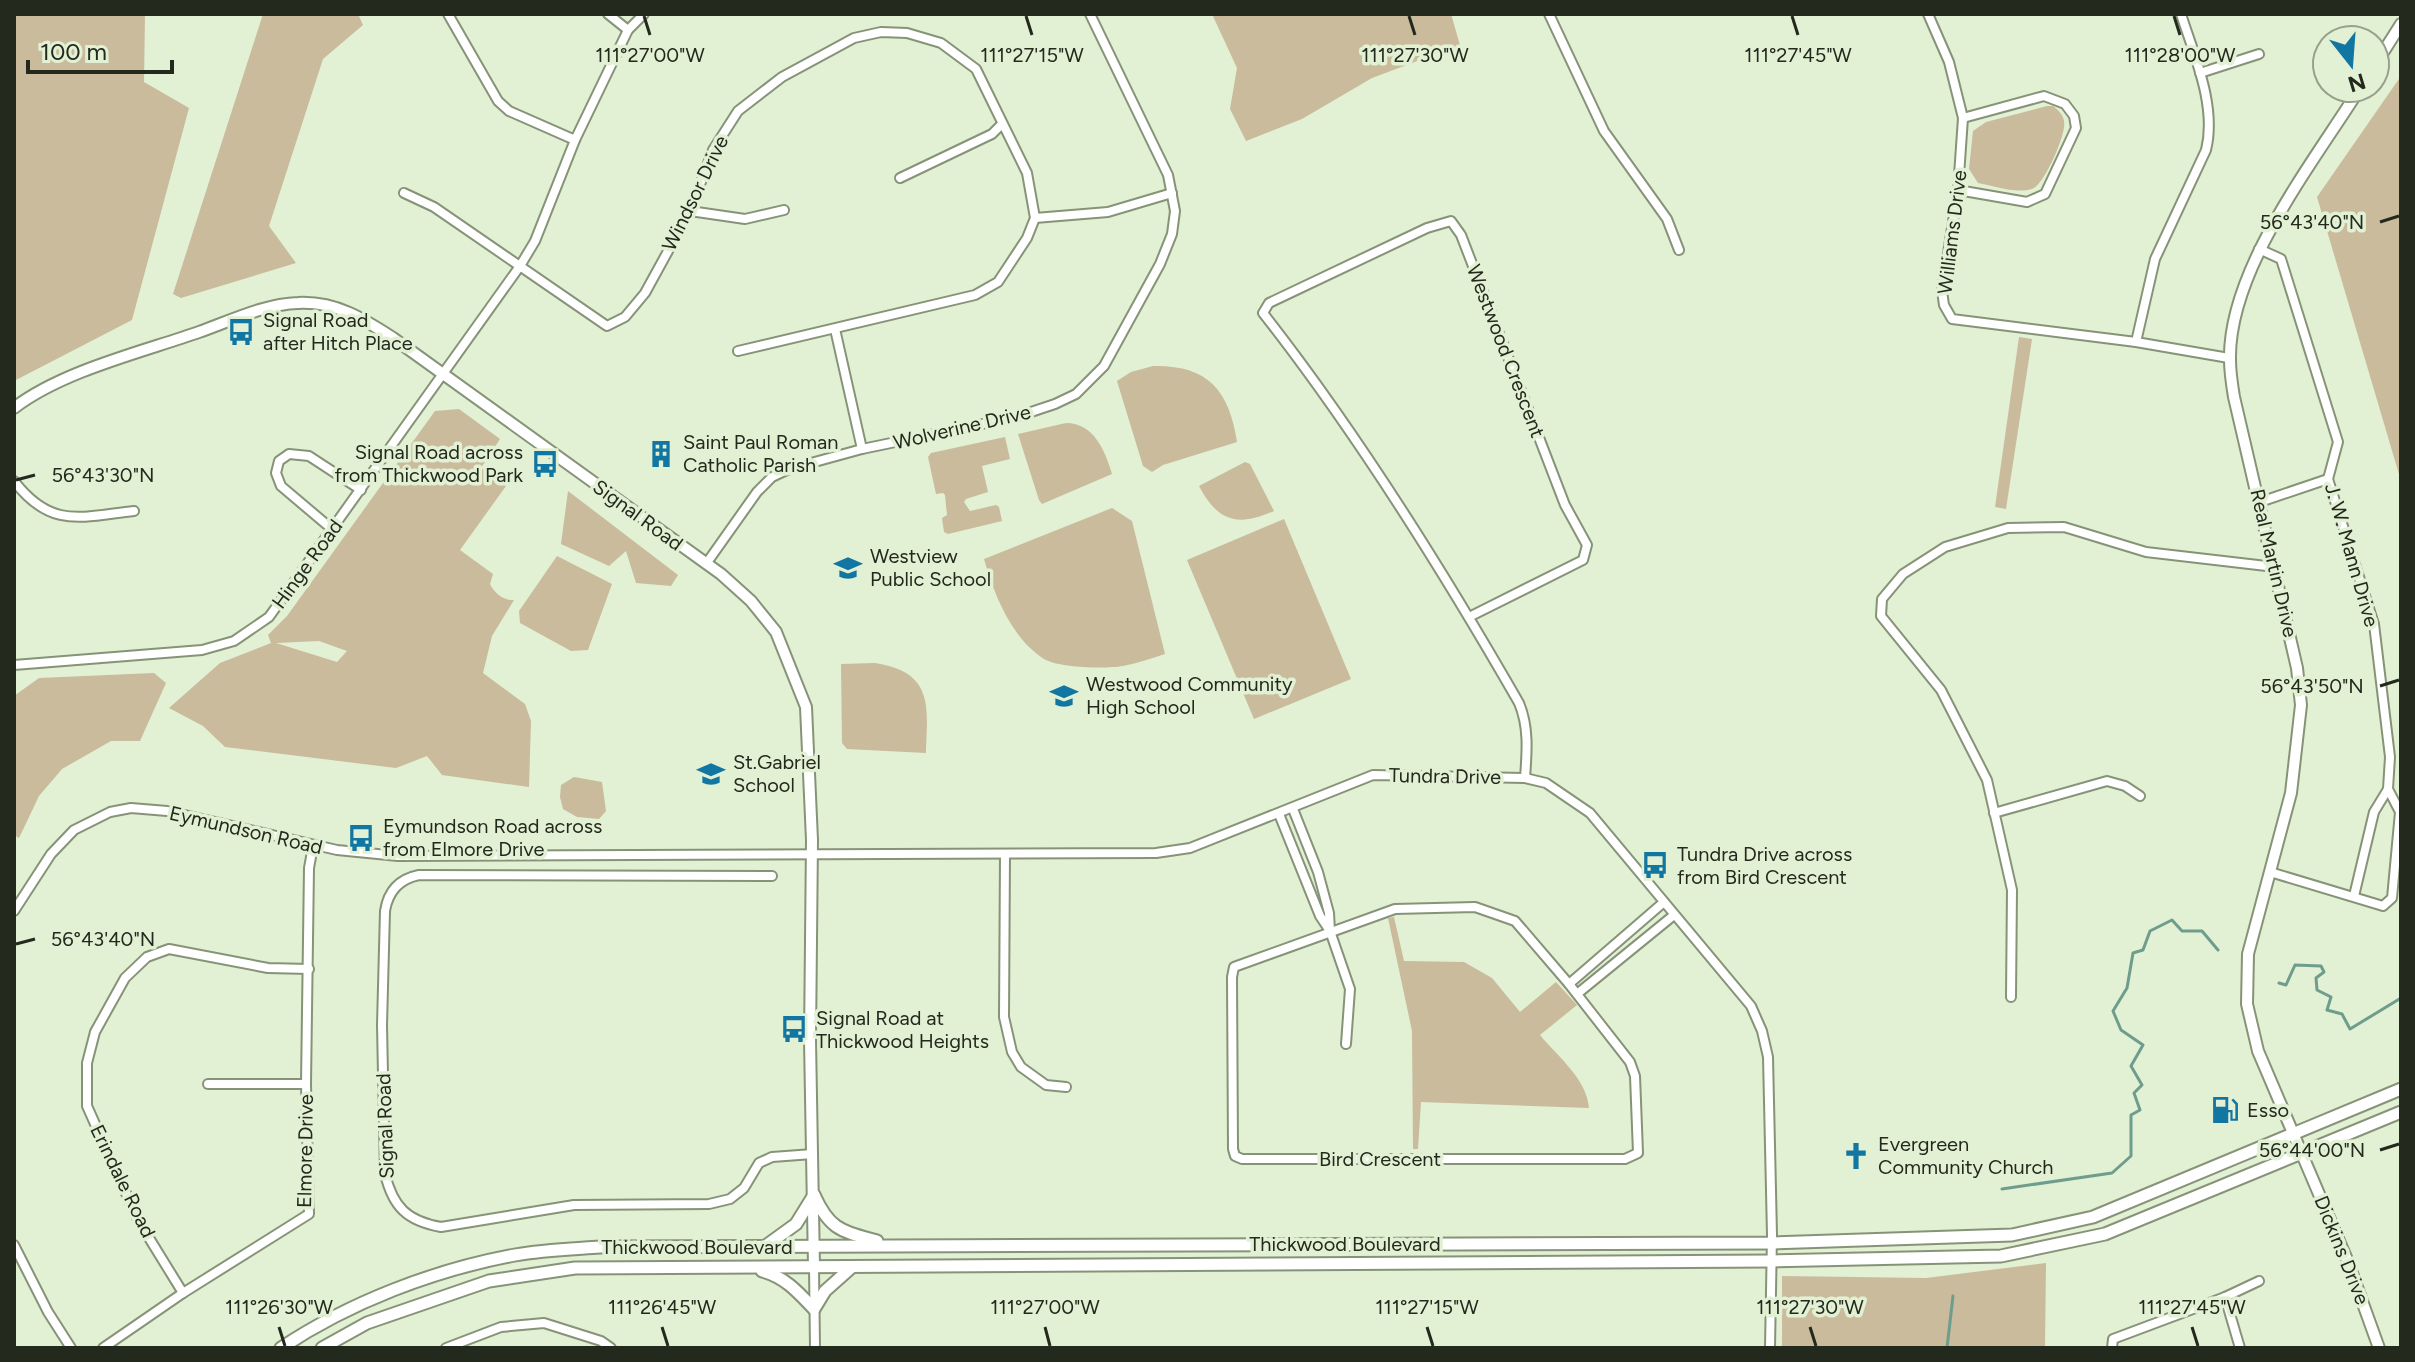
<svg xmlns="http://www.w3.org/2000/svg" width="2415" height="1362" viewBox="0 0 2415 1362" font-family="Figtree,sans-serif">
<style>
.green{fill:#c9bb9c;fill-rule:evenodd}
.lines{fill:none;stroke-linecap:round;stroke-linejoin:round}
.stream{stroke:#6f9d8d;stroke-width:3}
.minor-casing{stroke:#869378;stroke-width:12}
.tertiary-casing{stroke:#869378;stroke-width:14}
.secondary-casing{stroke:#869378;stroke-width:15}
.minor{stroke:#fff;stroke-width:8}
.tertiary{stroke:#fff;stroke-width:10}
.secondary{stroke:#fff;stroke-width:11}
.ticks{fill:none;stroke:#24291e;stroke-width:3}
.labels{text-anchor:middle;stroke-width:7;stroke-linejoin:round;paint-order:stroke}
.street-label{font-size:20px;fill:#24291e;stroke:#e2f0d4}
.poi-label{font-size:20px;fill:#24291e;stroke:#e2f0d4;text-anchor:start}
.ticks-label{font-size:20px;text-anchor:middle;fill:#24291e;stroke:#e2f0d4;stroke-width:7;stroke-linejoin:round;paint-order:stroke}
</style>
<rect width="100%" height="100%" fill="#e2f0d4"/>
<g class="green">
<path d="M14 14H145L144 82 189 108 132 320 14 381Z"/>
<path d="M263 14H358L363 25 323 59 269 226 296 263 181 298 173 294Z"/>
<path d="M1212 14H1451L1460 45 1372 78 1302 119 1246 141 1230 109 1237 68Z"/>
<path d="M2401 76V481L2317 197Z"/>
<path d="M2047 106H2053C2058 110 2063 114 2064 121 2067 133 2045 182 2034 188 2019 195 1994 186 1978 183L1969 169 1973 131 1986 122Z"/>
<path d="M2019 337 2032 339 2006 509 1995 507Z"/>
<path d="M1153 366C1207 365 1229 389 1237 442L1163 465 1152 472 1143 466 1117 381 1131 372Z"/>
<path d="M459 409 500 439 481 468 506 486 460 550 493 574 490 584C494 593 504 601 514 600L492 636 483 673 525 704 531 721 529 787 442 775 427 756 396 768 225 747 203 726 169 708 220 663 271 643 268 635 287 616 435 411ZM319 641 347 651 337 662 276 643Z"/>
<path d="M1066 423C1094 423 1105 451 1112 474L1042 504 1039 500 1018 434Z"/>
<path d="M1005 437 1010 459 982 466 988 492 966 499 964 502 970 511 996 505 999 507 1002 521 948 534 944 532 942 518 947 515 945 495 943 493 936 494 928 457 931 453Z"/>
<path d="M1245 462 1250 464 1274 511C1238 527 1218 522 1199 486Z"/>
<path d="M568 491 678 575 671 586 636 583 626 551 609 566 561 544Z"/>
<path d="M1112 508 1132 521 1165 654C1152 658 1138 663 1123 666 1106 669 1059 668 1044 659 1011 638 994 594 984 559Z"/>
<path d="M1284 519 1351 679 1254 719 1187 560Z"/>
<path d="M557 556 612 584 588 650 571 651 520 623 519 611Z"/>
<path d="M875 663C933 672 928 705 926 753L847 749 842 743 841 664Z"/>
<path d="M154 673 166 683 140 741H111L62 769 39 796 19 838 14 835V696L39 678Z"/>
<path d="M574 777 602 782 606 811 599 819 577 817 563 809 560 797 561 785Z"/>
<path d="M1394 917 1404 961 1464 962 1492 978 1520 1012 1556 982 1577 1005 1540 1035C1558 1057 1587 1079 1589 1108L1421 1102 1418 1149H1413L1412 1031 1388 918Z"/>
<path d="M2046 1263 2045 1348H1782V1276L1926 1278Z"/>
</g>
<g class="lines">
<g class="stream">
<path d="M2279 983 2286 985 2295 965 2321 966 2324 972 2316 978 2317 990 2331 997 2327 1010 2342 1014 2350 1029 2401 998"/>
<path d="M2002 1189 2112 1173 2131 1156V1115L2140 1110 2134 1093 2142 1085 2131 1066 2143 1045 2121 1030 2113 1011 2127 988 2133 953 2143 950 2150 931 2172 920 2182 931H2202L2218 950"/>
<path d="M1947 1348 1953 1296"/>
</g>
<g class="minor-casing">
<g id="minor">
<path d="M448 14 498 101 509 111 575 140"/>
<path d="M608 14 628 30"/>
<path d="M1549 14 1604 131 1667 219 1679 250"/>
<path d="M1928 14 1949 62 1963 118 1958 190 1942 291 1944 305 1952 319 2136 342 2229 358"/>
<path d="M2200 73 2259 54"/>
<path d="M900 178 992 134 1002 124"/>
<path d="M1958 190 2027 202 2045 194 2076 128 2074 116 2065 104 2044 96 1963 118"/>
<path d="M404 193 434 207 607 326 625 317 645 293 690 211 713 150 738 111 782 77 854 38 881 32 907 33 941 43 976 69 1027 173 1035 218 1027 238 998 282 975 295 738 351"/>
<path d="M690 211 745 219 784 210"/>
<path d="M1035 218 1108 212 1172 193"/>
<path d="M2259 249 2281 259 2338 442 2328 479 2374 624 2390 757 2388 789 2374 812 2354 896"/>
<path d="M835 329 862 449"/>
<path d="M2136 342 2155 259 2206 150C2217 106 2194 55 2181 14"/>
<path d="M14 481C51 529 80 517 134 511"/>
<path d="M2260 502 2328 479"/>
<path d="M333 530 281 486 276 473 279 461 289 454 309 456 361 490"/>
<path d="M706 564 757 492 772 477 789 469 862 449 1016 417 1055 404 1076 394 1104 366 1160 264 1172 234 1175 211 1168 175 1090 14"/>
<path d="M1469 617 1583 560 1587 545 1565 505 1461 235 1451 221 1427 228 1269 303 1263 313C1358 434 1442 569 1519 703 1529 727 1527 751 1525 778"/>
<path d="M14 665 202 650 234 641 269 617 520 266 535 241 575 140 628 30 644 14"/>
<path d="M1293 809 1318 872 1329 913 1330 931 1350 989 1346 1044"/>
<path d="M1994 813 2107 781 2125 786 2140 796"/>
<path d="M1279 814 1320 916 1330 931"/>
<path d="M1005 854 1004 1017 1012 1052 1021 1067 1046 1085 1066 1087"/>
<path d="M2270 872 2383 906 2392 898 2400 812 2388 789"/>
<path d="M772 876 419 875C399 879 388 892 385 911L382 1025 385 1174C393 1207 407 1221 441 1227L574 1205 709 1204 730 1199 744 1188 759 1163 772 1157 813 1154"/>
<path d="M1475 907 1515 921 1569 984 1630 1062 1635 1076 1638 1153 1625 1159H1242L1235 1156 1233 1149 1232 977 1234 967 1395 909Z"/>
<path d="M14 911 51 854 74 830 110 812 131 808 167 811 337 850 398 856 1156 853 1190 848 1373 775 1525 778 1546 783 1590 813 1751 1006 1762 1031 1768 1057 1772 1235 1770 1348"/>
<path d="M1569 984 1664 902"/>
<path d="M1577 994 1674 915"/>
<path d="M2011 997 2012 890 1987 780 1941 690 1881 616 1882 599 1903 574 1945 547 2008 528 2064 527 2146 552 2275 567"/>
<path d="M208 1084H306"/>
<path d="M14 1245 48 1312 71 1348"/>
<path d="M814 1267 815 1348"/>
<path d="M183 1293 138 1220 87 1106V1063L95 1032 125 978 147 957 169 949 268 968 309 969"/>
<path d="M2225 1297 2240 1348"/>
<path d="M103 1348 183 1293 309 1214 306 1084 309 868 313 846"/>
<path d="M446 1348 501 1327 544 1323 601 1341 611 1348"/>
<path d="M2112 1348 2113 1339 2225 1297 2259 1281"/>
</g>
</g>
<g class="tertiary-casing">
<g id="tertiary">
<path d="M2375 65 2401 24"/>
<path d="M2360 88C2313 163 2228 270 2230 360 2230 372 2232 385 2234 397L2297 668 2301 705 2291 793 2248 954 2247 1004 2258 1051 2348 1262 2379 1348"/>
<path d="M14 408C62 371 142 352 199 332 230 321 265 304 298 303 335 301 364 319 393 338L721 574 751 601 776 632 806 707 812 840 810 1040 814 1267"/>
</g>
</g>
<g class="secondary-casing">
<g id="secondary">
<path d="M814 1195C830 1230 841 1231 877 1241"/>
<path d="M767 1245 796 1224 814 1195"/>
<path d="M762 1271C785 1277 798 1292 814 1309L825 1291 852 1267"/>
<path d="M281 1348C350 1302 434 1270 515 1255 542 1250 572 1249 600 1247L1772 1243 2012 1235 2093 1217 2401 1089"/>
<path d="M322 1348 367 1323 489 1281 575 1268 1771 1261 2001 1256 2105 1234 2401 1112"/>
</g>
</g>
<use href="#minor" class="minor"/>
<use href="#tertiary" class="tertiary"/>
<use href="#secondary" class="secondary"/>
</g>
<path class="ticks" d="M644 16 650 35M1026 16 1032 35M1409 16 1415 35M1792 16 1798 35M2174 16 2180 35M2380 222 2399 216M16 480 35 475M2380 686 2399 680M16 944 35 939M2380 1150 2399 1144M279 1327 285 1346M662 1327 668 1346M1045 1327 1050 1346M1427 1327 1433 1346M1810 1327 1816 1346M2192 1327 2198 1346"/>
<defs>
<g id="bus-bare" transform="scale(2.16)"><path d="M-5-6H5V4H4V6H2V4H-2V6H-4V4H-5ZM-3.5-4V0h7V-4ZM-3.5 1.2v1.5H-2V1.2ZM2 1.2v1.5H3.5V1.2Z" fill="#1276a2" stroke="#e2f0d4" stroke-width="2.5" paint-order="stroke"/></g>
<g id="building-bare" transform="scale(2.16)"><path d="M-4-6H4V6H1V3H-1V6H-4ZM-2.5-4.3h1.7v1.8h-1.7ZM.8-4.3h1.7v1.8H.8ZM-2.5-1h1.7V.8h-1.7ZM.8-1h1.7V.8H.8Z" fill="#1276a2" stroke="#e2f0d4" stroke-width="2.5" paint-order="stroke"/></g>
<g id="school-bare" transform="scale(2.16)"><path d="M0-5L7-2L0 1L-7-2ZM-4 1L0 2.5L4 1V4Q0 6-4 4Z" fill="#1276a2" stroke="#e2f0d4" stroke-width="2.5" paint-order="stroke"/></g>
<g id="fuel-bare" transform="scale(2.16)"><path d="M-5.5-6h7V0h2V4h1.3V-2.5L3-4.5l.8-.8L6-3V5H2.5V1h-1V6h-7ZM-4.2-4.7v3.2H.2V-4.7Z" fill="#1276a2" stroke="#e2f0d4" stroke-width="2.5" paint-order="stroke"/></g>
<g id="church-bare" transform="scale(2.16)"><path d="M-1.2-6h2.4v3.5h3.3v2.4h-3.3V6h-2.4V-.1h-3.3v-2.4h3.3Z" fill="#1276a2" stroke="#e2f0d4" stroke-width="2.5" paint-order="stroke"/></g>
</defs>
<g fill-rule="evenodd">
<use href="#bus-bare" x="241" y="332"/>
<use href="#building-bare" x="661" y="454"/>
<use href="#bus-bare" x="545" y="464"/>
<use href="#school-bare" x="848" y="568"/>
<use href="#school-bare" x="1064" y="696"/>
<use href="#school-bare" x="711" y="774"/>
<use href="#bus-bare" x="361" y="838"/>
<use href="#bus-bare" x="1655" y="865"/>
<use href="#bus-bare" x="794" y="1029"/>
<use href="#fuel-bare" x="2225" y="1110"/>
<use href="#church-bare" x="1856" y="1156"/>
</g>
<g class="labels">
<g class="street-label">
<text transform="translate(695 193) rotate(-64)" y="7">Windsor Drive</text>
<text transform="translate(1952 232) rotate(-83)" y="7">Williams Drive</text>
<text transform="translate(1506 351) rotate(69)" y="7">Westwood Crescent</text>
<text transform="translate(962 427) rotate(-13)" y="7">Wolverine Drive</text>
<text transform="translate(638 515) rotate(36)" y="7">Signal Road</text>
<text transform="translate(2352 555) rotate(74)" y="7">J. W. Mann Drive</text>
<text transform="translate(2274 563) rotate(77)" y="7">Real Martin Drive</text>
<text transform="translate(307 564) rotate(-54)" y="7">Hinge Road</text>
<text transform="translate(1445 776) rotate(1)" y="7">Tundra Drive</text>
<text transform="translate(246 830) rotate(13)" y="7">Eymundson Road</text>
<text transform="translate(385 1126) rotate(-92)" y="7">Signal Road</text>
<text transform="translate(305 1151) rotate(-89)" y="7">Elmore Drive</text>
<text x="1380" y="1166">Bird Crescent</text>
<text transform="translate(123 1181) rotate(64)" y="7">Erindale Road</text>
<text x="1345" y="1251">Thickwood Boulevard</text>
<text x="697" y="1254">Thickwood Boulevard</text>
<text transform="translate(2342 1250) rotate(68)" y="7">Dickins Drive</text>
</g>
<g class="poi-label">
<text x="263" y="327">Signal Road<tspan x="263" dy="23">after Hitch Place</tspan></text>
<text x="683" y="449">Saint Paul Roman<tspan x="683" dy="23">Catholic Parish</tspan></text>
<text x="523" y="459" text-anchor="end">Signal Road across<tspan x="523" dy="23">from Thickwood Park</tspan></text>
<text x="870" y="563">Westview<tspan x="870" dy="23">Public School</tspan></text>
<text x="1086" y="691">Westwood Community<tspan x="1086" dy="23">High School</tspan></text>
<text x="733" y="769">St.Gabriel<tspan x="733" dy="23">School</tspan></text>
<text x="383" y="833">Eymundson Road across<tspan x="383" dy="23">from Elmore Drive</tspan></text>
<text x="1677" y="861">Tundra Drive across<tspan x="1677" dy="23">from Bird Crescent</tspan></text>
<text x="816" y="1025">Signal Road at<tspan x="816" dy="23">Thickwood Heights</tspan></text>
<text x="2247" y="1117">Esso</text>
<text x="1878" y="1151">Evergreen<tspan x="1878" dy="23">Community Church</tspan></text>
</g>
</g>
<g class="ticks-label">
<text x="650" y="62">111°27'00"W</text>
<text x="1032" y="62">111°27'15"W</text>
<text x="1415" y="62">111°27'30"W</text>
<text x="1798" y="62">111°27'45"W</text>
<text x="2180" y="62">111°28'00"W</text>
<text x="2312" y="229">56°43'40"N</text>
<text x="103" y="482">56°43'30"N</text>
<text x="2312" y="693">56°43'50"N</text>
<text x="103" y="946">56°43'40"N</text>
<text x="2312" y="1157">56°44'00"N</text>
<text x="279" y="1314">111°26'30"W</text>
<text x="662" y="1314">111°26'45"W</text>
<text x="1045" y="1314">111°27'00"W</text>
<text x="1427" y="1314">111°27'15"W</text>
<text x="1810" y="1314">111°27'30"W</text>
<text x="2192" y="1314">111°27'45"W</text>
</g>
<rect width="2415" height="1362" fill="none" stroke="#24291e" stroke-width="32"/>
<g transform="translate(2351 64) rotate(163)"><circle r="38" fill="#e2f0d4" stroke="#96a08b" stroke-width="2"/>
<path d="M0-6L14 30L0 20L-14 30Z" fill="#1276a2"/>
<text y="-12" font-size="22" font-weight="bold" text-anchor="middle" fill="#24291e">N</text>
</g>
<path d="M28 60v12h144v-12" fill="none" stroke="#24291e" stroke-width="4"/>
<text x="40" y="60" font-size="24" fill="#24291e" stroke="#e2f0d4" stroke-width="6" paint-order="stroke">100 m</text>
</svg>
